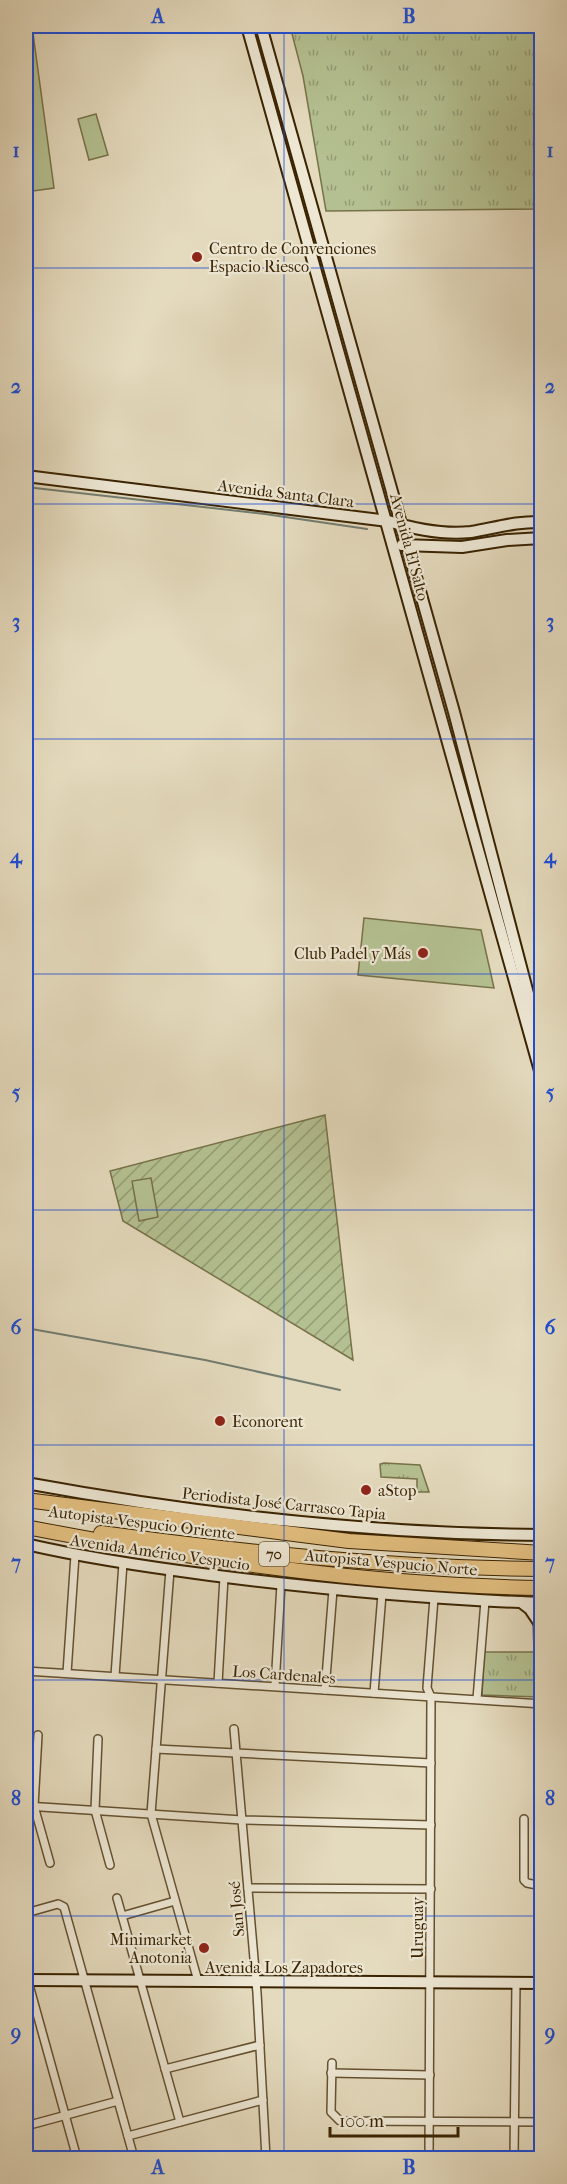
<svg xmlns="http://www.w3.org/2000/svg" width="567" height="2184" viewBox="0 0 567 2184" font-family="'IM FELL French Canon',serif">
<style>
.grass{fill:url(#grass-tufts);stroke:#777249;stroke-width:1.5}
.garden{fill:url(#garden-furrows);stroke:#777249;stroke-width:1.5}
.pitch{fill:#b4c091;stroke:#777249;stroke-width:1.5}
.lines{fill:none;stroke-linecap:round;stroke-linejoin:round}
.stream{stroke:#727c70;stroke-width:2}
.street-casing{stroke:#645130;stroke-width:10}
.secondary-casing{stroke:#3a2301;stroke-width:14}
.highway-casing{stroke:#3a2301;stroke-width:16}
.street{stroke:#ede7d4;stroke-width:7}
.secondary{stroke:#ede7d4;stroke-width:10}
.highway{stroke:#e2bd7e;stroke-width:14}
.grid{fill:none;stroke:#1d4ed8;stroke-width:1.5;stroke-opacity:0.55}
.poi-dot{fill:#8f2418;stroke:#ede7d4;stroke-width:2}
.labels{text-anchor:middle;stroke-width:4.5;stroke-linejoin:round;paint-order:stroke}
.shield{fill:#ede7d4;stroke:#705e40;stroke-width:1.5}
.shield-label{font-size:15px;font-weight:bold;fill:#3a2301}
.poi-label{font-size:16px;fill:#3a2301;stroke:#ede7d4;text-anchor:start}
.street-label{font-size:16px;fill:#3a2301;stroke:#ede7d4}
.neatline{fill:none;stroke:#1d4ed8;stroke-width:2}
.grid-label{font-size:20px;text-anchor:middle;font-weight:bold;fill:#1d4ed8}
</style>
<defs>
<pattern id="grass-tufts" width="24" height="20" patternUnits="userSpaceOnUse" patternTransform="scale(1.5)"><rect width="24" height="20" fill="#b4c091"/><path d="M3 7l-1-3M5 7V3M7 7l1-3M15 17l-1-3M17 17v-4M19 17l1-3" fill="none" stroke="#939c74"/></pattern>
<pattern id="garden-furrows" width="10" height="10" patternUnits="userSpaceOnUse" patternTransform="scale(1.5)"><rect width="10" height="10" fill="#b4c091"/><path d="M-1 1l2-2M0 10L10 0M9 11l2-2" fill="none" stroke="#939c74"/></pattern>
</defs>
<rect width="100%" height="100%" fill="#e4dabd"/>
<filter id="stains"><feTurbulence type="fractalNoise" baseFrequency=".00333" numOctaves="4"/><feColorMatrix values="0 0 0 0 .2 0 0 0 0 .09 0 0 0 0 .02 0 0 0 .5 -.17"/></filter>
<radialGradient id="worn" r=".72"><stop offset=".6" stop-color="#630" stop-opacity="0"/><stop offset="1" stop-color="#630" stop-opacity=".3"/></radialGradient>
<g class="grass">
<path d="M290 26H541V209L326 211 303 76Z"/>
<path d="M384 1463 420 1465 429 1492H417V1479L381 1477 380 1464Z"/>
<path d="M533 1623 541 1639V1697L482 1695 484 1652H534Z"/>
</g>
<path class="garden" d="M325 1115 353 1360 123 1221 110 1171Z"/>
<g class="pitch">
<path d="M26 26H32L54 188 26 192Z"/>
<path d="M96 114 108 155 89 160 78 119Z"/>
<path d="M364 918 481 930 494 988 358 975Z"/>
<path d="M151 1178 158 1217 139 1221 132 1181Z"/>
</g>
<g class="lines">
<g class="stream">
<path d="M26 487 265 514 367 529"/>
<path d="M26 1328 205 1360 340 1390"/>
</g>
<g class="street-casing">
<g id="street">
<path d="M170 1570 151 1814 198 1981"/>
<path d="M26 1572 27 1544"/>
<path d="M26 1671 542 1704"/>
<path d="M67 1673 75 1555"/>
<path d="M115 1676 123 1563"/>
<path d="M218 1683 224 1577"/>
<path d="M275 1686 281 1584"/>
<path d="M325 1690 333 1590"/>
<path d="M374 1693 382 1594"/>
<path d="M477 1699 485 1601"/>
<path d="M234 1729 257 1993 266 2158"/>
<path d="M38 1735 34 1806 50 1863"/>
<path d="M98 1739 95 1810 110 1865"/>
<path d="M156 1749 431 1763"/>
<path d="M26 1806 242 1820 431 1825"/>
<path d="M524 1819V1880L527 1883 542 1886"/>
<path d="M248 1888 431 1889"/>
<path d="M117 1898 180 2122"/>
<path d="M26 1913 58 1904 64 1907 134 2158"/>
<path d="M122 1916 175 1901"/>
<path d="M26 1974 77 2158"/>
<path d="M332 2063 331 2112 340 2121 542 2122"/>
<path d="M165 2069 260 2045"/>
<path d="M331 2073 430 2075"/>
<path d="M26 2126 118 2101"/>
<path d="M128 2136 263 2100"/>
<path d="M254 2158 266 2155"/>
<path d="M429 2158 431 1697 427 1688 434 1598"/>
<path d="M514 2158 516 1983"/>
</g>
</g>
<g class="secondary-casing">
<g id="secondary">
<path d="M247 26 542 1078"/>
<path d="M261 26 454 712 542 1047"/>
<path d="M26 476 388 521C414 529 444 535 471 532 495 528 517 521 542 522"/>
<path d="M402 545 462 547 507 540 542 538"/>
<path d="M26 1483C195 1514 369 1534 542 1535"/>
<path d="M26 1544C86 1558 148 1567 210 1575 320 1589 430 1599 542 1603"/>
<path d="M521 1602 530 1609 542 1627"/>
<path d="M26 1980 542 1983"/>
</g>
</g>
<g class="highway-casing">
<g id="highway">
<path d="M26 1500 349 1541 542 1553"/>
<path d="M26 1527C195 1560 368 1585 542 1588"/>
<path d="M101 1533C248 1553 394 1568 542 1569"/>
</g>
</g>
<use href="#street" class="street"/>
<use href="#secondary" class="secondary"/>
<use href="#highway" class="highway"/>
</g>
<path class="grid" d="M284 26V2158M26 268H542M26 504H542M26 739H542M26 974H542M26 1210H542M26 1445H542M26 1680H542M26 1916H542"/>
<g class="poi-dot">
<circle cx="197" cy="257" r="6"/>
<circle cx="423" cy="953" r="6"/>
<circle cx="220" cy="1421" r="6"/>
<circle cx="366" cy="1490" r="6"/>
<circle cx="204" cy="1948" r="6"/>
</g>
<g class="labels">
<rect class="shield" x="259" y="1542" width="30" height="24" rx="4.5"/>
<g class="shield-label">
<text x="274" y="1559">70</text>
</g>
<g class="poi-label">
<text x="209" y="254">Centro de Convenciones<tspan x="209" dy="18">Espacio Riesco</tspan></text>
<text x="411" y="959" text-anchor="end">Club Padel y Más</text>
<text x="232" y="1427">Econorent</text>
<text x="378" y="1496">aStop</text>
<text x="192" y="1945" text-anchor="end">Minimarket<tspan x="192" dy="18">Anotonia</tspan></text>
</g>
<g class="street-label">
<text transform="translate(286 493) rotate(7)" y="6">Avenida Santa Clara</text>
<text transform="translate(410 547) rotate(75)" y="6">Avenida El Salto</text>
<text transform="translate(284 1503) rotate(6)" y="6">Periodista José Carrasco Tapia</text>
<text transform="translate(142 1522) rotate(7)" y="6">Autopista Vespucio Oriente</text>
<text transform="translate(160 1552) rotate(8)" y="6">Avenida Américo Vespucio</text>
<text transform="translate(391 1562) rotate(5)" y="6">Autopista Vespucio Norte</text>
<text transform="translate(284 1674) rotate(4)" y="6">Los Cardenales</text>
<text transform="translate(236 1909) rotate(-95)" y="6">San José</text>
<text transform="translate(417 1928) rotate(-90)" y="6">Uruguay</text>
<text x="284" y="1973">Avenida Los Zapadores</text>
</g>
</g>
<rect width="567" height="2184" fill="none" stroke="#e4dabd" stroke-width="66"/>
<path d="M330 2127v9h128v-9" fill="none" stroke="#3a2301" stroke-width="3"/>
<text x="339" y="2127" font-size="18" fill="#3a2301" stroke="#ede7d4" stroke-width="4.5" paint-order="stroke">100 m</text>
<rect x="33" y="33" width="501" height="2118" class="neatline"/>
<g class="grid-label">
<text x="158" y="23">A</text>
<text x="409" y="23">B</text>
<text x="16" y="157">1</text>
<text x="550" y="157">1</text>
<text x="16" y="393">2</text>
<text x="550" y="393">2</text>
<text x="16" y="628">3</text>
<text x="550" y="628">3</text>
<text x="16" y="863">4</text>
<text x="550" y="863">4</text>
<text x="16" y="1099">5</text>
<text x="550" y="1099">5</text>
<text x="16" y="1334">6</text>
<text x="550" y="1334">6</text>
<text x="16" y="1569">7</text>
<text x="550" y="1569">7</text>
<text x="16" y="1805">8</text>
<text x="550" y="1805">8</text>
<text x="16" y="2040">9</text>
<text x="550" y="2040">9</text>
<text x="158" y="2174">A</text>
<text x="409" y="2174">B</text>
</g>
<rect width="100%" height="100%" filter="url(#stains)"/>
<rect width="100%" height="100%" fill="url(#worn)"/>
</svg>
